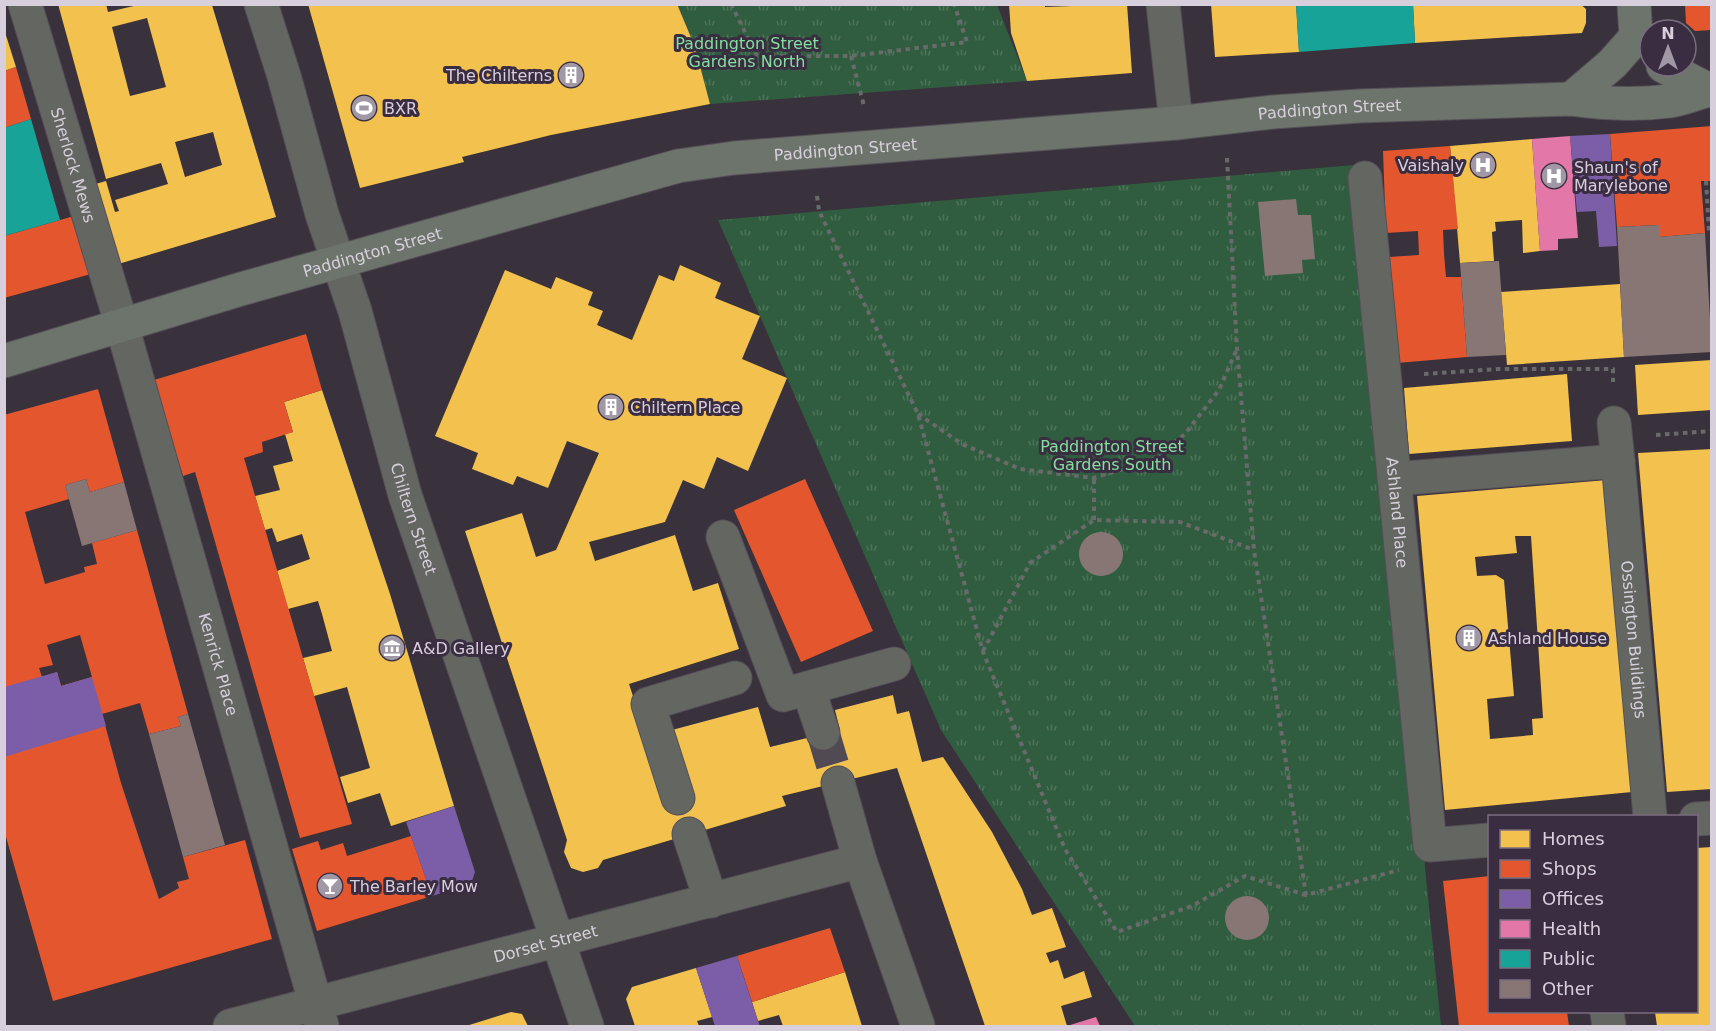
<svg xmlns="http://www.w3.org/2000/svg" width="1716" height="1031" viewBox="0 0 1716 1031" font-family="'DejaVu Sans',sans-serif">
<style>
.grass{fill:url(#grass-tufts)}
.homes{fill:#f2c14e;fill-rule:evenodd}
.shops{fill:#e4572e;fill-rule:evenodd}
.offices{fill:#7b5ea7}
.health{fill:#e377a8}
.public{fill:#17a398}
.building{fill:#887675}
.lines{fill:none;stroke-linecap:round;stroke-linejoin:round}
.minor-tunnel{stroke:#514a54;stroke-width:33;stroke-dasharray:33 16;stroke-linecap:butt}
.minor-casing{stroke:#554f58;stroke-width:35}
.major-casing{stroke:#554f58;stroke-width:35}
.path{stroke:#696a6a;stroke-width:4;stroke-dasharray:4.5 4.5;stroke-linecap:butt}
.minor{stroke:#646761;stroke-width:33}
.major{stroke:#6d746b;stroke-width:33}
.labels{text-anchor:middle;stroke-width:6;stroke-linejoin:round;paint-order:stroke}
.park-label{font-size:16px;fill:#81e19c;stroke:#3a2d41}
.poi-label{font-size:16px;fill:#d7cfdc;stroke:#3a2d41;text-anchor:start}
.street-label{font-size:16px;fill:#d7cfdc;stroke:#3a2d41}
</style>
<defs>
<pattern id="grass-tufts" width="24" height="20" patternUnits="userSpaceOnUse" patternTransform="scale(1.5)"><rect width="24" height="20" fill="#305d3f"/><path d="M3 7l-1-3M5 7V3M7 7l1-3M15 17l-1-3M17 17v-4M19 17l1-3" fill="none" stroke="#4d735a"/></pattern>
</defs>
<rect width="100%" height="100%" fill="#39323c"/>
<g class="grass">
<path d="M677 5H997L1027 81 710 104 695 47Z"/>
<path d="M1354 165 1441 1026H1135L941 730 718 220Z"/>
</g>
<g class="homes">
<path d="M58 4H106L108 12 138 5H212L276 217 115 265 92 185 106 181 115 212 119 211 115 200 168 184 161 163 106 179ZM147 18 166 87 130 96 112 27ZM213 132 222 165 185 177 175 142Z"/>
<path d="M308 4H677L695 47 710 104 551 135 462 157 464 162 360 188Z"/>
<path d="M1009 4H1045V7L1127 4 1132 73 1027 81 1011 33Z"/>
<path d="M1211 4H1296L1299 52 1215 57Z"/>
<path d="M1413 4H1580L1586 9V23L1582 33 1415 43Z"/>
<path d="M4 29 16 67 4 71Z"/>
<path d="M1532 139 1540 251 1523 253 1522 220 1495 222 1496 231 1492 232 1494 261 1460 263 1450 146Z"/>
<path d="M680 265 721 283 715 298 760 316 742 359 787 378 748 471 717 457 704 489 683 480 665 522 589 542 595 561 675 535 693 591 718 583 739 649 629 684 668 801 672 730 758 707 770 747 840 730 835 710 893 695 897 714 909 711 922 762 943 757 992 832 1022 889 1032 915 1052 908 1066 947 1046 953 1050 963 1058 960 1064 979 1084 971 1092 997 1061 1006 1067 1026H985L897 768 782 796 786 806 603 860 598 868 583 872 571 868 564 852 567 840 465 531 522 513 536 557 556 550 599 453 567 441 548 488 517 476 513 485 472 469 478 453 435 436 505 270 551 289 556 277 593 292 588 305 603 311 597 325 632 340 659 275 674 281Z"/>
<path d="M1620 284 1624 357 1507 365 1501 292Z"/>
<path d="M1712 360V410L1638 415 1635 365Z"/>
<path d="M1567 374 1572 441 1409 454 1404 388Z"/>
<path d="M322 390 390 594 454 806 391 826 380 793 348 803 340 777 370 768 347 687 314 696 303 658 332 651 322 614 318 601 288 609 277 571 310 559 302 534 277 542 272 528 265 530 255 496 280 490 273 466 293 461 285 434 293 432 284 402Z"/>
<path d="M1712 449V789L1667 792 1638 453Z"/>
<path d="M1607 480 1632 792 1445 810 1417 496ZM1515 536H1531L1543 718 1532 719 1533 735 1490 739 1487 699 1514 696 1504 580 1496 575 1477 576 1475 557 1517 553Z"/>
<path d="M1712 847V1026H1657L1655 1012H1696V848Z"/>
<path d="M696 968 712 1017 697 1021 699 1026H635L626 999 632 987Z"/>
<path d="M845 972 862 1026H783L779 1015 758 1021 752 1002Z"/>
<path d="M511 1012 522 1014 528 1026H466Z"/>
</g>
<g class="shops">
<path d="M1685 4H1712V30L1695 31 1686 23Z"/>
<path d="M16 67 31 119 4 128V71Z"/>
<path d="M1712 126V181H1701L1705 233 1659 237V225L1617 227 1610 134Z"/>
<path d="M1450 146 1458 229 1443 230 1444 254 1446 277H1461L1467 357 1397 363 1389 257 1419 255 1418 231 1386 233 1383 151Z"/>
<path d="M74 216 91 274 4 298V236Z"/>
<path d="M306 334 322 390 284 402 293 432 262 442 263 452 244 458 352 824 300 838 195 472 183 476 154 380Z"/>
<path d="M98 389 124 482 90 492 86 479 65 485 69 499 25 512 45 584 85 572 84 567 97 564 92 543 137 530 188 714 178 717 181 726 149 734 140 703 102 714 121 783 159 899 179 888 177 882 189 879 183 857 245 840 272 939 53 1001 4 830V415ZM80 635 92 677 61 686 57 672 42 677 39 668 53 665 47 645Z"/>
<path d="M805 479 873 631 801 662 734 510Z"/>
<path d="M411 836 432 896 317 931 292 849 318 841 321 850 343 843 347 856Z"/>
<path d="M1490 876V1012H1567L1569 1026H1459L1443 881Z"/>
<path d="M830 928 845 972 752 1002 737 956Z"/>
</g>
<g class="offices">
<path d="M1610 134 1617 246 1599 247 1596 211 1577 212 1570 136Z"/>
<path d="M57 672 61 686 92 677 106 726 4 757V687Z"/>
<path d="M454 806 475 872 471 884 432 896 406 822Z"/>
<path d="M737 956 758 1021 760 1026H715L712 1017 696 968Z"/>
</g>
<g class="health">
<path d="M1570 136 1578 238 1558 239V250L1540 251 1532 139Z"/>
<path d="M1096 1017 1100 1026H1067Z"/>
</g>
<g class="public">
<path d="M1296 4H1413L1415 43 1299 52Z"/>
<path d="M31 119 60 220 4 236V128Z"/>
</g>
<g class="building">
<path d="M1296 199 1298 215H1311L1315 259 1302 260 1303 273 1265 276 1258 202Z"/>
<path d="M1659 225V237L1705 233 1712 352 1624 357 1617 227Z"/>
<path d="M1499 261 1506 355 1467 357 1460 263Z"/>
<path d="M86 479 90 492 124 482 137 530 82 546 65 485Z"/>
<circle cx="1101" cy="554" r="22"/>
<path d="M188 714 225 845 183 857 149 734 181 726 178 717Z"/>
<circle cx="1247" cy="918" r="22"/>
</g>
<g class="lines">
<path class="minor-tunnel" d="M823 733 838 783"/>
<g class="minor-casing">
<g id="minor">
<path id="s1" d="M25 4 122 326 322 1026"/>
<path id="s2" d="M261 4 284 76 322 214 355 311 405 495 587 1026"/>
<path d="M1163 4 1176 123"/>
<path id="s3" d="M1365 178 1430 845 1490 840"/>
<path d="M1614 423 1618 461"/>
<path id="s4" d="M1394 479 1618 461 1650 816"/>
<path d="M723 537 783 695 894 664"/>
<path d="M808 688 823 733"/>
<path d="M838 783 860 861 918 1026"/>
<path d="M678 798 648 704 735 678"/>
<path d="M1696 819 1712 818"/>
<path d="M689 834 711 901"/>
<path d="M1607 1012 1609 1026"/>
<path id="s5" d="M230 1026 860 861"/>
</g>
</g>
<g class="major-casing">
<g id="major">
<path d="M1663 66 1709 90"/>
<path d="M1571 99 1612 64 1636 37 1634 4"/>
<path id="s6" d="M4 361 241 289 678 166 734 158 1176 123 1273 112 1359 106 1571 99C1604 104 1637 105 1670 101 1684 99 1698 92 1712 90"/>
</g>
</g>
<g class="path">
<path d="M731 4 757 56H851L967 42 954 4"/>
<path d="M851 56 864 106"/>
<path d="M1227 158 1237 349 1254 550 1306 895 1399 870"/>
<path d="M1706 181 1709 232H1712"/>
<path d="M817 196 819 211 918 414 983 652 1065 849 1117 932 1192 906 1245 876 1306 895"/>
<path d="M1424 374 1499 369H1613V382"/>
<path d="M918 414 962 444 1020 469 1094 478 1152 460 1185 434 1219 390 1236 351"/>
<path d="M1656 435 1712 431"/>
<path d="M1094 520V478"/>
<path d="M983 651 1030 563 1094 520 1180 522 1254 550"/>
</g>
<use href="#minor" class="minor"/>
<use href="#major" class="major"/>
</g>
<defs>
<g id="building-disc" transform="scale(1.35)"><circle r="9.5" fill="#a098a4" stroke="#3a2d41"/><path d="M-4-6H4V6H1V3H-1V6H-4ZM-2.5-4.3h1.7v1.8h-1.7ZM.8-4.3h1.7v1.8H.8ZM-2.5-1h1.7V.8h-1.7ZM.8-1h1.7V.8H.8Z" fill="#fff"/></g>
<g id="stadium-disc" transform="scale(1.35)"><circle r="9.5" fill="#a098a4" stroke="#3a2d41"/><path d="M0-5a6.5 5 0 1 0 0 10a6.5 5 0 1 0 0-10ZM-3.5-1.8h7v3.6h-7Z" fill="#fff"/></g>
<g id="hospital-disc" transform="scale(1.35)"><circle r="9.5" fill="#a098a4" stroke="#3a2d41"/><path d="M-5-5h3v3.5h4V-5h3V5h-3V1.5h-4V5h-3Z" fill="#fff"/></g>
<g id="museum-disc" transform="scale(1.35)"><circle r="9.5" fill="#a098a4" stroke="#3a2d41"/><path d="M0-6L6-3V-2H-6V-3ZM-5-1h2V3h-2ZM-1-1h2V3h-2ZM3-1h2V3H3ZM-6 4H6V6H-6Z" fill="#fff"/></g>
<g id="bar-disc" transform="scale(1.35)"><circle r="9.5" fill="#a098a4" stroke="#3a2d41"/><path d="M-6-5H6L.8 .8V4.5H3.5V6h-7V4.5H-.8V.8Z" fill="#fff"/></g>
</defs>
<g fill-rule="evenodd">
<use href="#building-disc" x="571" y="75"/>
<use href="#stadium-disc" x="364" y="108"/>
<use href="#hospital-disc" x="1483" y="165"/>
<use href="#hospital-disc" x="1554" y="176"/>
<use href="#building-disc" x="611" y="407"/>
<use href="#building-disc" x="1469" y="638"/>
<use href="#museum-disc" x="392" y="648"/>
<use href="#bar-disc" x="330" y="886"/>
</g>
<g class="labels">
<g class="park-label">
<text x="747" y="49">Paddington Street<tspan x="747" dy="18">Gardens North</tspan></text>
<text x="1112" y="452">Paddington Street<tspan x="1112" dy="18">Gardens South</tspan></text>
</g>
<g class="poi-label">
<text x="552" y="81" text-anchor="end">The Chilterns</text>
<text x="384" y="114">BXR</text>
<text x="1464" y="171" text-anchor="end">Vaishaly</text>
<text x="1574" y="173">Shaun's of<tspan x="1574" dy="18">Marylebone</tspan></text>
<text x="630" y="413">Chiltern Place</text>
<text x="1488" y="644">Ashland House</text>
<text x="412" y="654">A&amp;D Gallery</text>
<text x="350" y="892">The Barley Mow</text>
</g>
<g class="street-label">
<text dy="6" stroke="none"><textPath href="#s6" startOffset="1356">Paddington Street</textPath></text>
<text dy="6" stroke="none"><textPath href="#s6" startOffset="870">Paddington Street</textPath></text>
<text dy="6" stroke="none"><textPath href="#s1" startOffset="168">Sherlock Mews</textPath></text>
<text dy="6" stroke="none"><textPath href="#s6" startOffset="384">Paddington Street</textPath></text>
<text dy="6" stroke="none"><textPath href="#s3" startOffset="336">Ashland Place</textPath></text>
<text dy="6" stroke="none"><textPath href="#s2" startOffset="537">Chiltern Street</textPath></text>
<text dy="6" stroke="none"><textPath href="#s4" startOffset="404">Ossington Buildings</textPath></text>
<text dy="6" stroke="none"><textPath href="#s1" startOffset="688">Kenrick Place</textPath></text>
<text dy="6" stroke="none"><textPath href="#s5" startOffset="326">Dorset Street</textPath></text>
</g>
</g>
<rect width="1716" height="1031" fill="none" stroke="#d7cfdc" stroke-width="12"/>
<rect x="1488" y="815" width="210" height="198" fill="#3a2d41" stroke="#796e7f" stroke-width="1.5"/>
<rect x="1500" y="830" width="30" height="18" fill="#f2c14e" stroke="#796e7f" stroke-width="1.5"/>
<text x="1542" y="845" font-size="18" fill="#d7cfdc">Homes</text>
<rect x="1500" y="860" width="30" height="18" fill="#e4572e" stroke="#796e7f" stroke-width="1.5"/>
<text x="1542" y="875" font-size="18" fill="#d7cfdc">Shops</text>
<rect x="1500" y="890" width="30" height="18" fill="#7b5ea7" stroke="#796e7f" stroke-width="1.5"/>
<text x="1542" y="905" font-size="18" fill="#d7cfdc">Offices</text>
<rect x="1500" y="920" width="30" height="18" fill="#e377a8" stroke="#796e7f" stroke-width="1.5"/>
<text x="1542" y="935" font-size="18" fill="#d7cfdc">Health</text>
<rect x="1500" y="950" width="30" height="18" fill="#17a398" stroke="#796e7f" stroke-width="1.5"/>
<text x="1542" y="965" font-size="18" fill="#d7cfdc">Public</text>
<rect x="1500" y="980" width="30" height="18" fill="#887675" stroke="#796e7f" stroke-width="1.5"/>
<text x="1542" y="995" font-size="18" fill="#d7cfdc">Other</text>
<g transform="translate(1668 48)"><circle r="28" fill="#3a2d41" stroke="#796e7f" stroke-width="1.5"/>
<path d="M0-4.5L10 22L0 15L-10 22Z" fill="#a098a4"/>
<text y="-9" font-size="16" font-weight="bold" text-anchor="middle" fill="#d7cfdc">N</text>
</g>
</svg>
